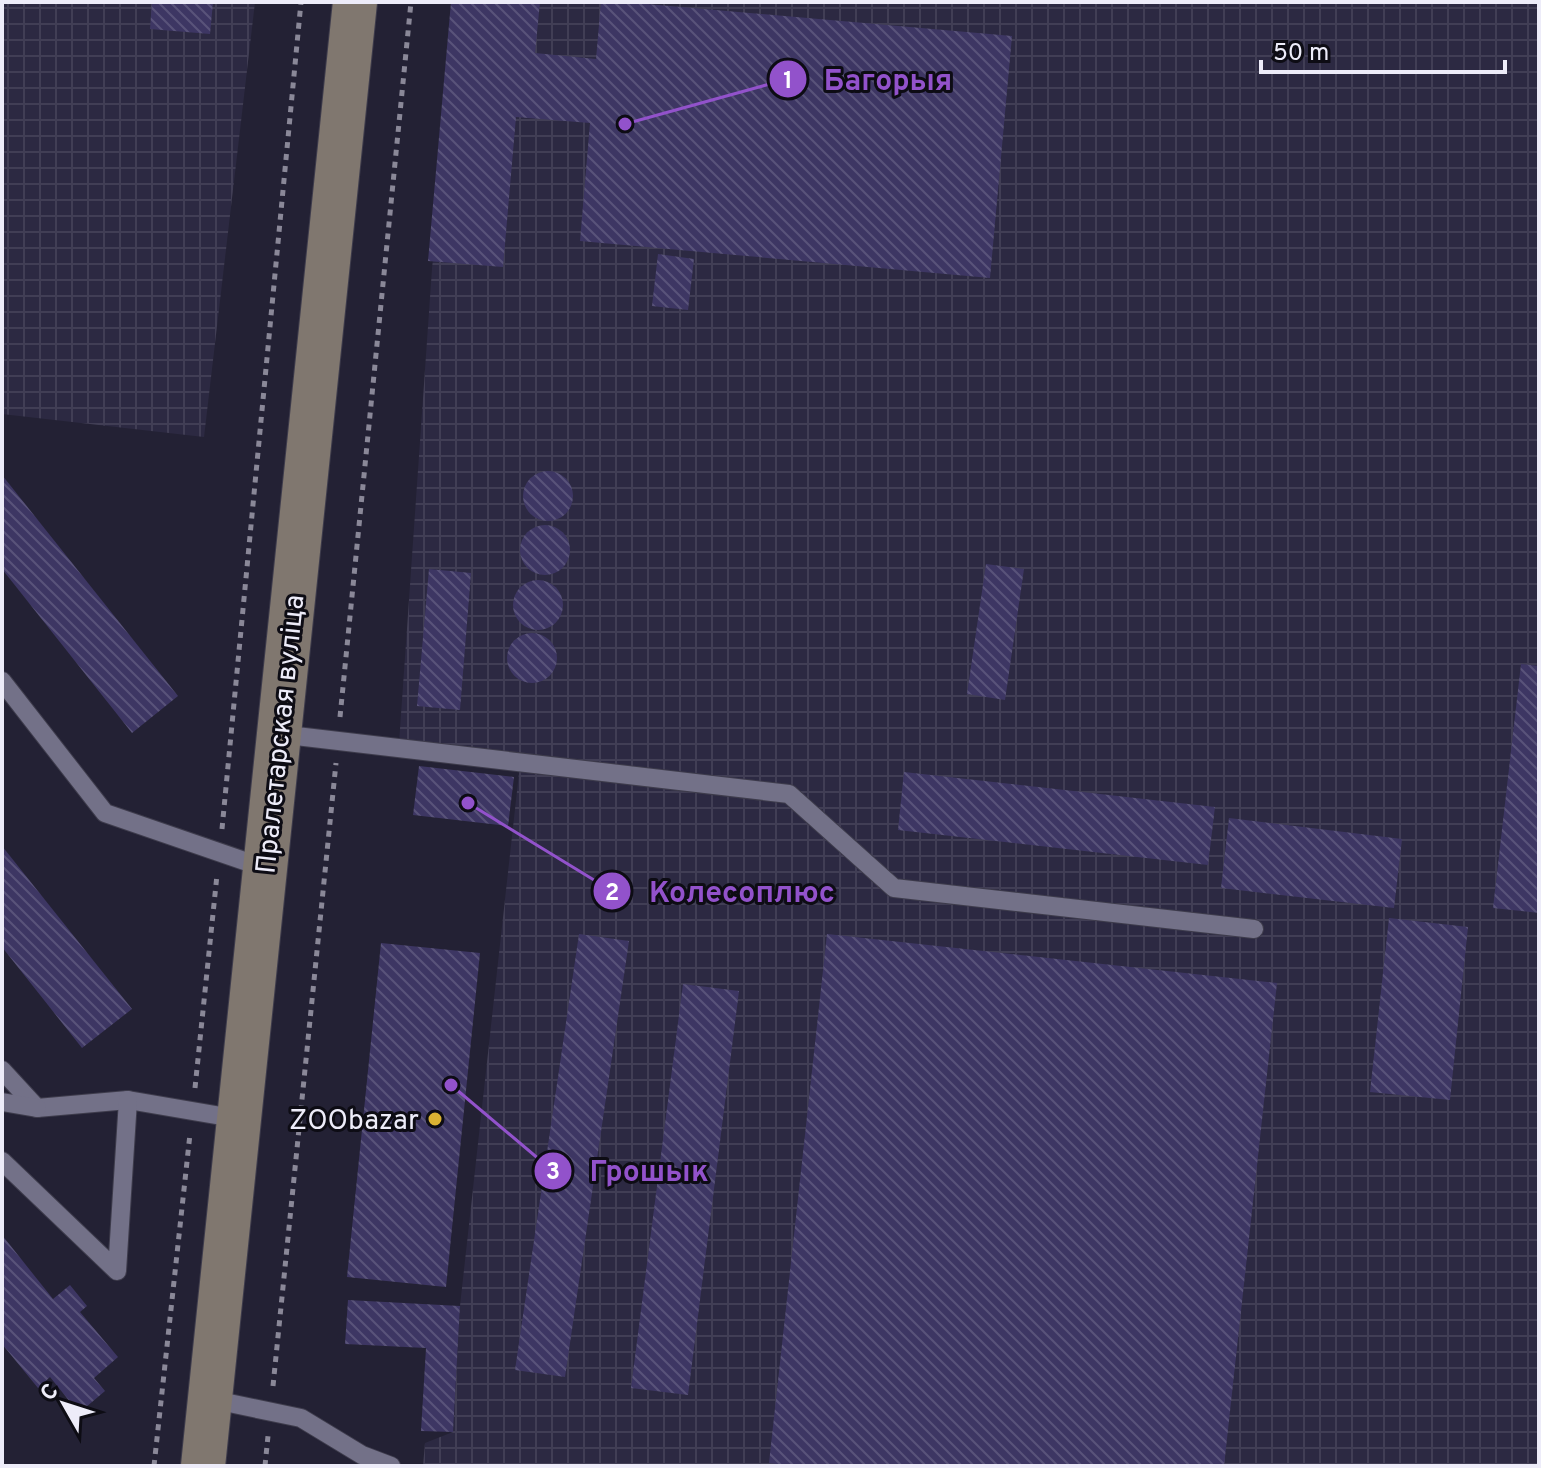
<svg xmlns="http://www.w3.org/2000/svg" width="1541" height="1468" viewBox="0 0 1541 1468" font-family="Overpass,sans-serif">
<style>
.industrial{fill:url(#industrial-grid)}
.building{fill:url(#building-back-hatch)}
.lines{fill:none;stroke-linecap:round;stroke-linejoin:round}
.service-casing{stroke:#3e3c4c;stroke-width:20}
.secondary-casing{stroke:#3e3c4c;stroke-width:46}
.path{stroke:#8a8898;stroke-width:5;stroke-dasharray:6 6;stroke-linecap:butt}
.service{stroke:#737188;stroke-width:18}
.secondary{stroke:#80776f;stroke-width:44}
.poi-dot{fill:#dbb233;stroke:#0d0c14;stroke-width:3}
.labels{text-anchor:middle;stroke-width:6;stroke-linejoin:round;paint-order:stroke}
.street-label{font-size:28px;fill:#edecf9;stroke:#0d0c14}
.poi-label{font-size:28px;fill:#edecf9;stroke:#0d0c14;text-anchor:end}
.leader{fill:none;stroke:#9252cb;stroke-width:3}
.callout-dot{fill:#9252cb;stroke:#0d0c14;stroke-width:3}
.mark-label{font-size:24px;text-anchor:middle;font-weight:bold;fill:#fff}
.callout-label{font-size:30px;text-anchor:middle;font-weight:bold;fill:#9252cb;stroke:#0d0c14;stroke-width:6;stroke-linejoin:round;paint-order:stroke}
</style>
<defs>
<pattern id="industrial-grid" width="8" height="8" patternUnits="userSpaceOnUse" patternTransform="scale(2)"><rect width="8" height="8" fill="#2c2942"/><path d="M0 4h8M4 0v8" fill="none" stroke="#413e55"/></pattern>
<pattern id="building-back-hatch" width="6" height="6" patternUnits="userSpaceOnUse" patternTransform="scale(2)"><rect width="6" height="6" fill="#3d3663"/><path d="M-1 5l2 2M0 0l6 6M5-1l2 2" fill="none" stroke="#59537a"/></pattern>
</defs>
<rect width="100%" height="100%" fill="#232134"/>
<g class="industrial">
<path d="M2 2H255L204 437 2 414Z"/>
<path d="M458 2H1539V1466H423L425 1443 453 1432 460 1306 520 764 398 758 432 269Z"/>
</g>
<g class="building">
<path d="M152 2H213L210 34 150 29Z"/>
<path d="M451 2H540L535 53 596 59 601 2H624L1012 36 990 278 580 241 590 123 516 117 503 267 428 261Z"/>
<path d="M658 254 694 259 688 310 652 306Z"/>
<circle cx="548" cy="496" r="25"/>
<path d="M2 475 178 696 132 733 2 569Z"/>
<circle cx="545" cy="550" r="25"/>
<path d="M986 564 1024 569 1005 700 967 694Z"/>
<path d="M429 569 471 573 460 710 417 706Z"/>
<circle cx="538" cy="605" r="25"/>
<circle cx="532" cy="658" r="25"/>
<path d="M1521 664 1539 666V913L1493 908Z"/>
<path d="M419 766 514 777 508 826 413 815Z"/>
<path d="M904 772 1215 807 1208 865 898 830Z"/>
<path d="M1229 818 1402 839 1394 908 1221 888Z"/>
<path d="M2 846 132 1009 82 1048 2 947Z"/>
<path d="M1389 918 1468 927 1450 1100 1370 1092Z"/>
<path d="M579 934 629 941 565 1377 515 1370Z"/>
<path d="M827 934 1277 983 1224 1466H792L769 1463Z"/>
<path d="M381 943 480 953 446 1287 347 1277Z"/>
<path d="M683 984 739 991 688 1395 631 1388Z"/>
<path d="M2 1235 53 1299 70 1285 87 1306 80 1312 118 1357 94 1378 105 1391 79 1413 50 1377 38 1388 2 1344Z"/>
<path d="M348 1300 460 1306 453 1432 421 1431 426 1348 345 1344Z"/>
</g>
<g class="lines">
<g class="service-casing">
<g id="service">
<path d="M2 681 105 813 265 868"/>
<path d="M279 734 789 794 894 888 1254 929"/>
<path d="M2 1070 37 1108 128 1100 239 1119"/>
<path d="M2 1102 37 1108"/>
<path d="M2 1161 117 1271 128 1100"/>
<path d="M210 1399 301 1418 362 1455 391 1466"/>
</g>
</g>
<g class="secondary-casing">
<path id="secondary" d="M203 1466 355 2"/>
</g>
<g class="path">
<path d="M340 717 411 2"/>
<path d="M222 829 301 2"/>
<path d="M195 1088 217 875"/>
<path d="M273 1386 336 763"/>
<path d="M154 1466 190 1134"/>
<path d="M265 1466 268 1436"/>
</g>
<use href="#service" class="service"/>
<use href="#secondary" class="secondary"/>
</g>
<circle class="poi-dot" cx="435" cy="1119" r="8"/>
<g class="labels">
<g class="street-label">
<text transform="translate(279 734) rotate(-84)" y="10">Пралетарская вуліца</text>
</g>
<g class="poi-label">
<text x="419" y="1129">ZOObazar</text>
</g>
</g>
<path class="leader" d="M625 124L788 79M468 803L612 891M451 1085L553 1171"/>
<g class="callout-dot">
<circle cx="625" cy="124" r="8"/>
<circle cx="468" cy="803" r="8"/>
<circle cx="451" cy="1085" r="8"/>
<circle cx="788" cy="79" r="20"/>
<circle cx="612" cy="891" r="20"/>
<circle cx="553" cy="1171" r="20"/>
</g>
<g class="mark-label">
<text x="788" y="88">1</text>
<text x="612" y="900">2</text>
<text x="553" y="1179">3</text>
</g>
<g class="callout-label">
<text x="888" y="90">Багорыя</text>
<text x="742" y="902">Колесоплюс</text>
<text x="649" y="1181">Грошык</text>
</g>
<rect width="1541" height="1468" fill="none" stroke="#edecf9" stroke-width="8"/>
<g transform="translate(64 1404) rotate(309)" stroke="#0d0c14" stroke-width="6" paint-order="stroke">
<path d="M0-6L14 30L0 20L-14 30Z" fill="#edecf9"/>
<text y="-12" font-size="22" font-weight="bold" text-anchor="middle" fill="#edecf9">С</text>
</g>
<path d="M1261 60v12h244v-12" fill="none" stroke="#edecf9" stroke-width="4"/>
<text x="1273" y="60" font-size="24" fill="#edecf9" stroke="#0d0c14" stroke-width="6" paint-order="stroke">50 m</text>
</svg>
